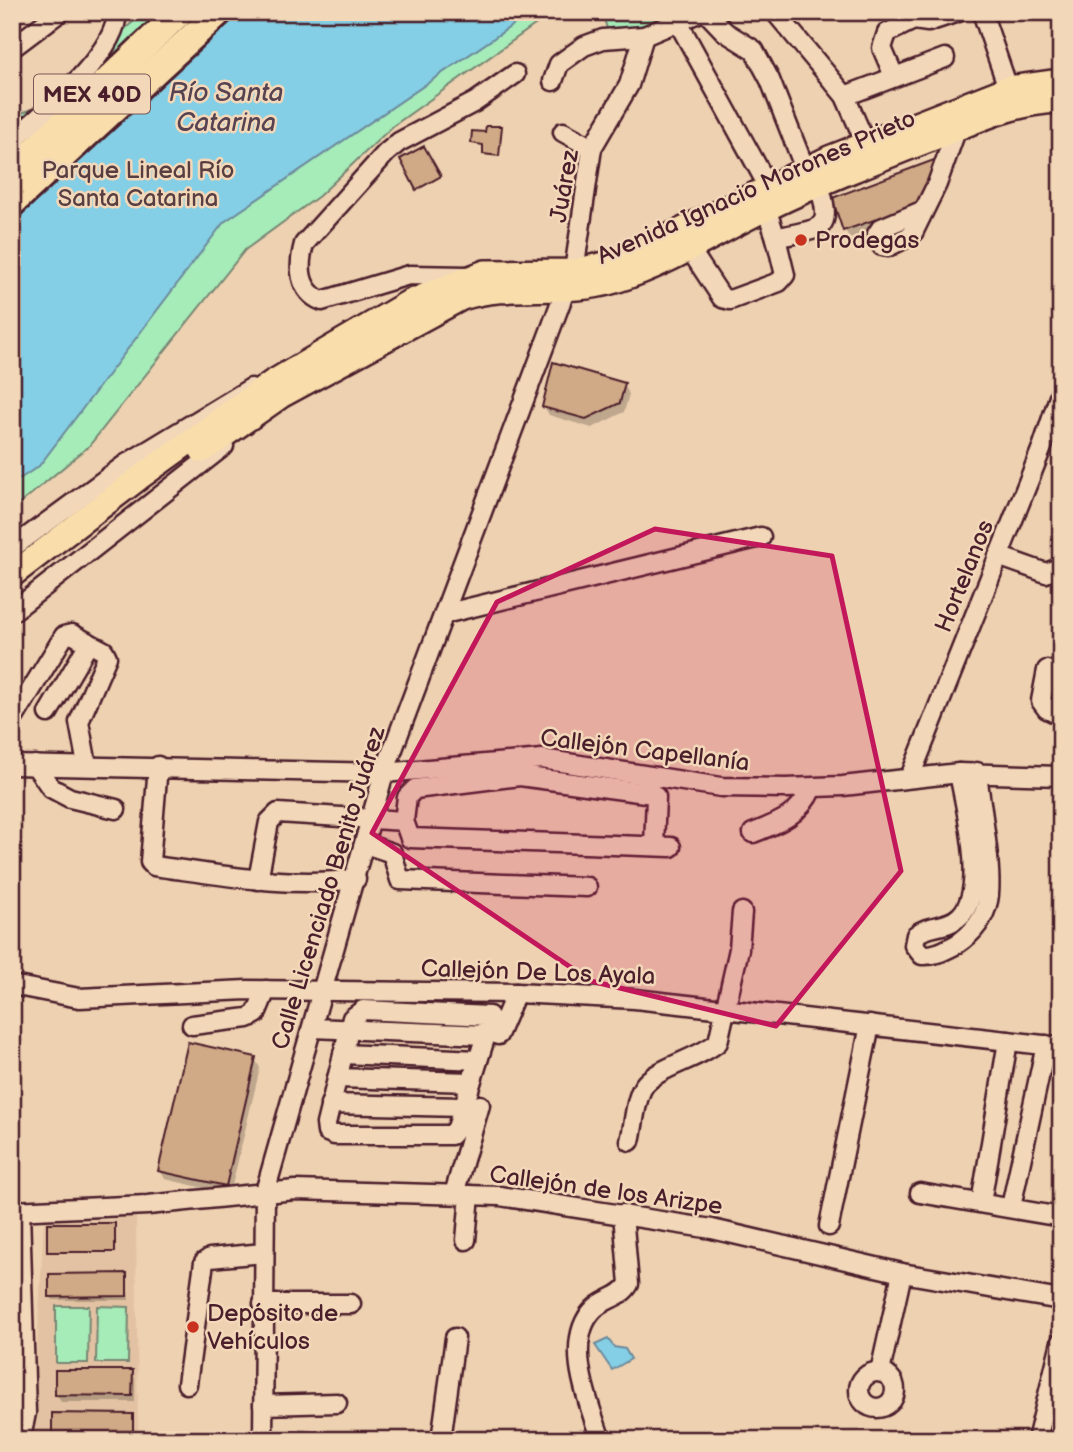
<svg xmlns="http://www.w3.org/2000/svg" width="1073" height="1452" viewBox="0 0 1073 1452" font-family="'Balsamiq Sans',sans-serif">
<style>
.built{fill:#e2c2a2}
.green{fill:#a5ecb9;stroke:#788672;stroke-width:2}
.water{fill:#84cfe5;stroke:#6d899b;stroke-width:2}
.shadow{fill:#0003}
.building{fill:#d0a986;stroke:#4a1f2b;stroke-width:2}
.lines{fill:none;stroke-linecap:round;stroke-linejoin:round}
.minor-casing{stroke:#4a1f2b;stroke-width:23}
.major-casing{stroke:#4a1f2b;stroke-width:28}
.highway-casing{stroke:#4a1f2b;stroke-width:32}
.minor{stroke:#f2d7b9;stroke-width:18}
.major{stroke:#f9deab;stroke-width:23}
.highway{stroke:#f9deab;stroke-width:26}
.marked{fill:#c2185b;fill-opacity:0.2;stroke:#c2185b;stroke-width:5;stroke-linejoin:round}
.poi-dot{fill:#c8321e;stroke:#f2d7b9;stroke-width:2.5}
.labels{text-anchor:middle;stroke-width:5;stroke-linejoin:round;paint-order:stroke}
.shield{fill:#f2d7b9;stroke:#7c5656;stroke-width:2}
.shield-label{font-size:23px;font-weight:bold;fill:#4a1f2b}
.park-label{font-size:24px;fill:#583e40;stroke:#f2d7b9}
.street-label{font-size:24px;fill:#4a1f2b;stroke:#f2d7b9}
.poi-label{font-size:24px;fill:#4a1f2b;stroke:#f2d7b9;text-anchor:start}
.water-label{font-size:26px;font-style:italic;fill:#564250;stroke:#f2d7b9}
</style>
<rect width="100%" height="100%" fill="#eed1b1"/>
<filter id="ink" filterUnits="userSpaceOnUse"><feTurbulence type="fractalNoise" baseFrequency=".0143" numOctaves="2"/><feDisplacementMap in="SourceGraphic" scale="14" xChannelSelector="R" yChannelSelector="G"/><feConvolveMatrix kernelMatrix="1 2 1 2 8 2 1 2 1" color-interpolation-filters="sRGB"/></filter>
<g filter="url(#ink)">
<path class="built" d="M136 1214 138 1440H32L44 1221 108 1220Z"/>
<g class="green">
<path d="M144 12H553L393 126 319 196 245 250 89 446 12 510V116L36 108Z"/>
<path d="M602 12H673L638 28 608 32Z"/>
<path d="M56 1306H89L88 1363H56Z"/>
<path d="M97 1306 129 1307 128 1363H96Z"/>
</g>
<g class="water">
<path d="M183 12H532L224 222 39 466 12 484V212Z"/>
<path d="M608 1339 614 1347 625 1349 631 1359 612 1370 595 1345Z"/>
</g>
<g class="shadow">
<path d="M423 148 440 178 418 190 402 160Z"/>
<path d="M946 168 927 212 850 239 845 230Z"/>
<path d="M624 384 629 394 624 412 592 428 549 415 544 406Z"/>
<path d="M255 1059 260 1068 230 1194 165 1179 160 1170Z"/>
<path d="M114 1225 115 1253 49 1251Z"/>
<path d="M126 1275 129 1300H53L50 1296Z"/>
<path d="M132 1372 135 1379V1402H61L57 1395Z"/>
<path d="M132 1415 134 1440H54Z"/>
</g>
<g class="building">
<path d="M486 126H502L499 156 483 154V145L471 143 472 131 485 132Z"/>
<path d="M424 146 441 176 416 190 400 159Z"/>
<path d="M942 157 922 203 843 231 832 198Z"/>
<path d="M553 362 625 383 620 403 586 419 542 407Z"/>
<path d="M188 1042 256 1057 226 1186 158 1171Z"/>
<rect x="47" y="1223" width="68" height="29"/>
<path d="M127 1273V1296L49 1297V1274Z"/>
<path d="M55 1370H133L132 1396 55 1395Z"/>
<path d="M52 1413 133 1414V1440H52Z"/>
</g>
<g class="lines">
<g class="minor-casing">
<g id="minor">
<path d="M706 12 725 32 754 50 770 80 805 169"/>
<path d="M775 12 845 96 866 144"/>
<path d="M982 12 1008 88"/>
<path d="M678 22 768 186"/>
<path d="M12 48 60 12"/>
<path d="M894 76 882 48 887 33 914 20 928 22 958 12"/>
<path d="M553 81 559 64 584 46 603 39 644 36 701 12"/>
<path d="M845 96 945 58"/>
<path d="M563 132 592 148"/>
<path d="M12 141C42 114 117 54 117 12"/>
<path d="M766 208 776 238C818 227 835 236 819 185"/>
<path d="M924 210 881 228 877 234 882 246 888 247 912 235 937 184 957 128"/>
<path d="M693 254 722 298 730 300 779 282 785 275 776 238"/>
<path d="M574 271 592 148 629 85 644 36"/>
<path d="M468 276 409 275 322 301C298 291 298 266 304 244L386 153 399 142 475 102 515 74"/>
<path d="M12 548 126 464 251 388"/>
<path d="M998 556 1046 573 1061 567"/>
<path d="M12 612 224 446"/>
<path d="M444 614 761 537"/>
<path d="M1047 670 1041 701 1047 709 1061 716"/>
<path d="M48 713 89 643"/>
<path d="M15 716 64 636 72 634 104 651 107 657 79 722 87 765"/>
<path d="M12 765 384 773 542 759 721 787 786 788 843 786 959 773 1061 776"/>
<path d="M35 765 51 788 70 798 116 809"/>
<path d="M158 766 150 862 154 866C220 875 289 888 356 879"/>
<path d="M959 773C965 807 988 890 960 916 947 929 928 924 916 935L914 945 922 955C935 956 945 950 957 944 972 934 984 919 988 901 994 874 980 804 977 772"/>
<path d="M910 777 1043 445 1061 391"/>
<path d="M404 821 410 838 671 847"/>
<path d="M753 833C779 823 800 815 812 788"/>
<path d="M365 844 392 853 400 880 587 887"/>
<path d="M258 880 269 822 278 813 404 821 407 797 415 789 520 776 653 794 656 797 654 846"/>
<path d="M12 985 79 998 247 990 516 993 635 999 1061 1047"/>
<path d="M363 1010 489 1016 486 1035 457 1128 451 1135H334L327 1132 326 1124 352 1018Z"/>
<path d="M192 1025 248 1018 256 1014 266 990"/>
<path d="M312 1028 486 1035"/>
<path d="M498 1035 516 993"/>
<path d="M343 1054 478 1060"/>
<path d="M337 1078 471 1082"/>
<path d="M330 1104 463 1107"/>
<path d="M630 1141C634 1126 635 1100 643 1087 654 1068 699 1059 718 1042L739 949 742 912"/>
<path d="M920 1193 1061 1217"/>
<path d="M454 1194 480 1105"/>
<path d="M981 1203 1008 1041"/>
<path d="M1011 1207 1046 1045"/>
<path d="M12 1211 148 1205 295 1190 500 1196 712 1229 902 1273 1061 1300"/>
<path d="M829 1226 870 1025"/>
<path d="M466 1240 470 1195"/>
<path d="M263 1304H351"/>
<circle cx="877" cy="1390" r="18"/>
<path d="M880 1372 902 1273"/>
<path d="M187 1384 204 1262 210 1258 264 1253"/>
<path d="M263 1405 337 1403"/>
<path d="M12 1432 23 1428 26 1413 20 1210"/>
<path d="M263 1440 265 1192 384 773 565 291"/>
<path d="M441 1440 455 1338"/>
<path d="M601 1440C589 1404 562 1341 594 1309 605 1298 621 1298 629 1284L623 1214"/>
<path d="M1037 1440 1061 1342"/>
</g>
</g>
<g class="major-casing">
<g id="major">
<path d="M202 451 281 396 462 298C512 282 564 297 615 281 669 265 717 232 768 208 822 182 878 160 934 138 975 121 1016 102 1061 101"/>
<path d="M12 575 139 478 271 383 409 302 485 272 574 271 618 261 829 158 1008 88 1061 81"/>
</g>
</g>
<g class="highway-casing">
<g id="highway">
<path d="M12 172 180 12"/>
<path d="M12 203 219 12"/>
</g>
</g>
<use href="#minor" class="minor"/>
<use href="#major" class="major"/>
<use href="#highway" class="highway"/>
</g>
</g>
<path class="marked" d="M655 529 832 556 901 871 776 1026 591 981 372 833 497 602Z"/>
<g class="poi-dot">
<circle cx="801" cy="240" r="7"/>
<circle cx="193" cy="1327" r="7"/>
</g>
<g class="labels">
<rect class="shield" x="34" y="74.5" width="116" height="39" rx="5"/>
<g class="shield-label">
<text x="92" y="102">MEX 40D</text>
</g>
<g class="park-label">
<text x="138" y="178">Parque Lineal Río<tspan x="138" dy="28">Santa Catarina</tspan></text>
</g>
<g class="street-label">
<text transform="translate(564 186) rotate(-80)" y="8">Juárez</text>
<text transform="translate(756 187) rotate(-24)" y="8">Avenida Ignacio Morones Prieto</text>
<text transform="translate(964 576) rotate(-68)" y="8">Hortelanos</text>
<text transform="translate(645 750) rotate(7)" y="8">Callejón Capellanía</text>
<text transform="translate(328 888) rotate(-73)" y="8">Calle Licenciado Benito Juárez</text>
<text transform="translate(538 972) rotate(2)" y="8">Callejón De Los Ayala</text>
<text transform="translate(606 1190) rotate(8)" y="8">Callejón de los Arizpe</text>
</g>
<g class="poi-label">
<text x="815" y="248">Prodegas</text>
<text x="207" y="1321">Depósito de<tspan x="207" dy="28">Vehículos</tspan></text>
</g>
<g class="water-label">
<text x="226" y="101">Río Santa<tspan x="226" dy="30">Catarina</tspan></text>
</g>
</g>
<rect width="1073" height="1452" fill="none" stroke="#f2d7b9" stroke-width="42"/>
<rect x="21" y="21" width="1031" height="1410" fill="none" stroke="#4a1f2b" stroke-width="2.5" filter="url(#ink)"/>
</svg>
